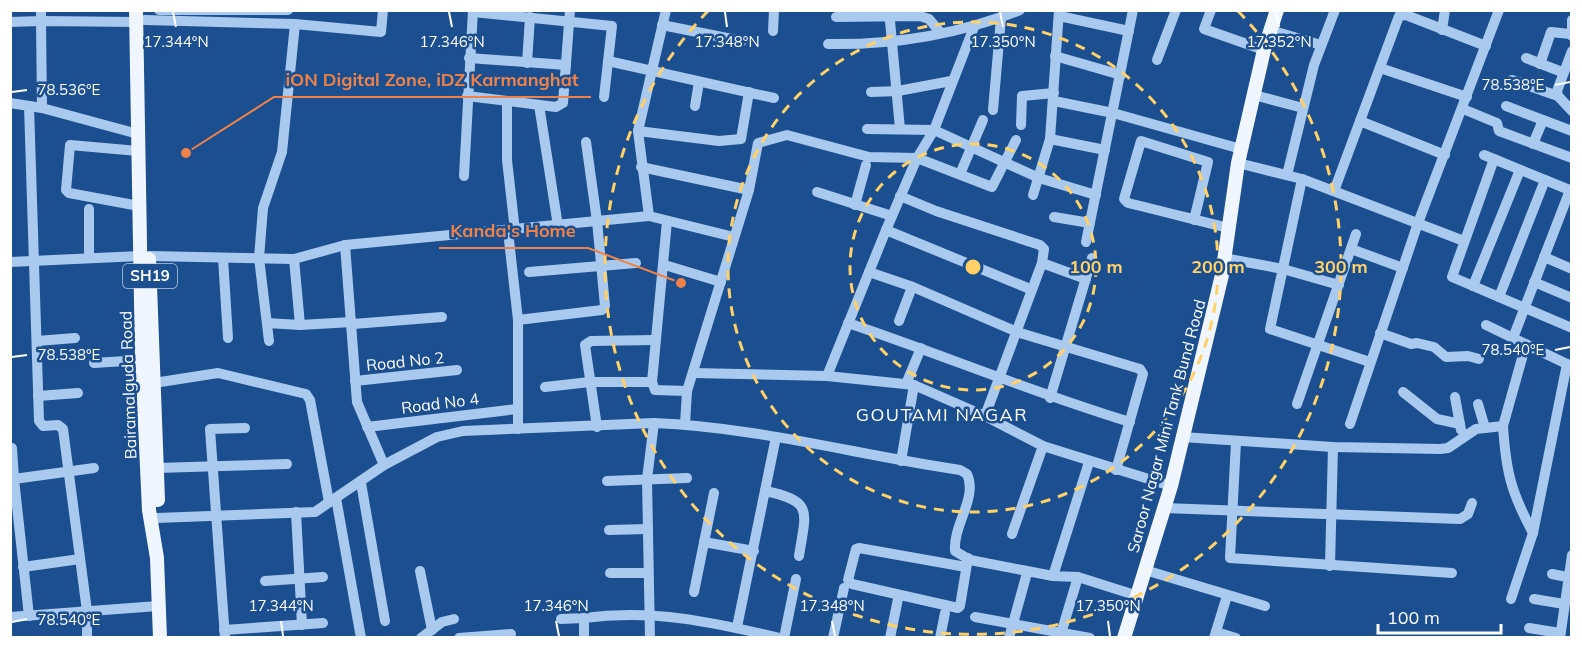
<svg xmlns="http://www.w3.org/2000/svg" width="1582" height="648" viewBox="0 0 1582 648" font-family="Mulish,sans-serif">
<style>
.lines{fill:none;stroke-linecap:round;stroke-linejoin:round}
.minor{stroke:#a9c9ee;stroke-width:10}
.major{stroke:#f0f6ff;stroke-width:14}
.ticks{fill:none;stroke:#fff;stroke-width:2}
.ring{fill:none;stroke:#ffd166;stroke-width:3;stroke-dasharray:10 8}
.labels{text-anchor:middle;stroke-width:5;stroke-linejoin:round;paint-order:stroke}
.shield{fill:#1b4f8f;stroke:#bbcadd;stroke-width:1.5}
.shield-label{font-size:15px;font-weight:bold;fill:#fff}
.street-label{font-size:16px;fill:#fff;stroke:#1b4f8f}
.neighbourhood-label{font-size:18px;letter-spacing:1.5px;fill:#fff;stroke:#1b4f8f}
.ticks-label{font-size:15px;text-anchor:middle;fill:#fff;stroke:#1b4f8f;stroke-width:5;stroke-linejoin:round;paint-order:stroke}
.centre{fill:#ffd166;stroke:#1b4f8f;stroke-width:3}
.ring-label{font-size:18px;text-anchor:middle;font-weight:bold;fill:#ffd166;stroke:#1b4f8f;stroke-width:5;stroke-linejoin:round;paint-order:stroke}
.leader{fill:none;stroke:#ee8249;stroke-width:2}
.callout-dot{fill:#ee8249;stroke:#1b4f8f;stroke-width:2}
.callout-label{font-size:18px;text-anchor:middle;font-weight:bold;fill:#ee8249;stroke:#1b4f8f;stroke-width:5;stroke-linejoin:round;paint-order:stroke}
</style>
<rect width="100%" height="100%" fill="#1b4f8f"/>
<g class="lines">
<g class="minor">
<path d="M159 10H288"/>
<path d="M666 10 638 131 649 216 734 237"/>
<path d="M889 10 900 129"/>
<path d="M1211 10 1204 29 1264 50"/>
<path d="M473 12 612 26 604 97"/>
<path d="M1059 16 1129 31"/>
<path d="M836 17 920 16 929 19 940 32"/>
<path d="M145 20 295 24 381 32 383 10"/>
<path d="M1572 20V36"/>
<path d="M10 22 41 21V10"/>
<path d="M662 25 742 41"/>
<path d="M1270 30 1321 45"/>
<path d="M1442 30 1445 10"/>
<path d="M773 31 774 10"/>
<path d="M828 44C894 45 959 34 1020 10"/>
<path d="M1572 51 1557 91 1558 96 1572 111"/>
<path d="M1055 56 1121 75"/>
<path d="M469 58 566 65"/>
<path d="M1526 58 1562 72"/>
<path d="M1157 60 1176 10"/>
<path d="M608 61 774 98"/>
<path d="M527 63 530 17"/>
<path d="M1540 64 1551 32 1570 34"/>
<path d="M1380 68 1467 97"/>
<path d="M1512 80 1558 96"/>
<path d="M871 92 898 91 951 81"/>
<path d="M1254 95 1303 108"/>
<path d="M467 96 556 107 563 103 570 10"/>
<path d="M507 101V160L515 231"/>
<path d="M1054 101 1113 113 1241 149"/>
<path d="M10 103 42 108 138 134"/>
<path d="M539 105 558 226"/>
<path d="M29 106 39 421 43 426 58 425 63 429 87 611V638"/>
<path d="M695 106 699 82"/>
<path d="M1506 106 1572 131"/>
<path d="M42 108 41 21 136 22"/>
<path d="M1463 109 1497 123 1499 131 1572 158"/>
<path d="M993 110 1001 18"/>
<path d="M1360 121 1445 155"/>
<path d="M1021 125 1022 96 1054 93"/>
<path d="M867 129 934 130 1039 178 1096 195"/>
<path d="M638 131 719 141 741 139 749 92"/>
<path d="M1050 139 1105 150"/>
<path d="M1533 144 1543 120"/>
<path d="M138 151 70 145 66 190 69 193 139 206"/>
<path d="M1484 155 1572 191"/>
<path d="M1494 159 1452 277 1572 328"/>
<path d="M1238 163 1302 179 1464 241"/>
<path d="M641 167 749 190"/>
<path d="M960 174 983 120"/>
<path d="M1287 175 1314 65 1335 10"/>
<path d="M464 176 473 10"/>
<path d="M1302 179 1270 329 1370 362"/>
<path d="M1334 191 1399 16 1406 15 1486 46"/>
<path d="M817 192 892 216"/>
<path d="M1033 195 1050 139 1059 10"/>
<path d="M900 196 936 211 1040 245 1044 249 1042 263 985 416"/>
<path d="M855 205 866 165"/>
<path d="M89 209V258"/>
<path d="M1054 217 1090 223"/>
<path d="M1194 220 1208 162 1141 141 1124 199 1128 203C1162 211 1195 220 1228 228"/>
<path d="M667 221 652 382 655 390 687 391"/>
<path d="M886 230 1030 289"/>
<path d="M508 231 518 320V429"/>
<path d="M1086 242 1133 10"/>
<path d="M345 245 357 402 384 465"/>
<path d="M1351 249 1403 268"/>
<path d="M149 256 294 259 345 245 649 216"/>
<path d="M1544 257 1572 269"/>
<path d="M223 258 228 338"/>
<path d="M1224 258 1283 269 1339 285"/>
<path d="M294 259 300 325"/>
<path d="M10 262 140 256"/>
<path d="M1042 263 1086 279"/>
<path d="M668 266 721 282"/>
<path d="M529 272 636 263"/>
<path d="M869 272 913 287 1017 332 1140 369 1143 374 1116 470"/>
<path d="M1534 282 1572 298"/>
<path d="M1473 286 1520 170"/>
<path d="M1499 297 1545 180"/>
<path d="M518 320 602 310 605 306 597 221 586 142"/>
<path d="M899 321 912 287"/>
<path d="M267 323 300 325 352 322"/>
<path d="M848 323C943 355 1034 393 1130 422"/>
<path d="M353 324 442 317"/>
<path d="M1486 325 1571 366"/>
<path d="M1380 333 1411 344 1417 343 1434 347 1446 357 1468 356 1479 359"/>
<path d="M1513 338 1570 190"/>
<path d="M37 341 75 338"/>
<path d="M269 341 259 258 263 208 282 152 295 24"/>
<path d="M94 363 142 360"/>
<path d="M693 373 827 376 914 385 985 416 1043 446 1171 486"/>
<path d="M827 376 886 230 917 158 934 130 974 27"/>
<path d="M355 381 457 370"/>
<path d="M154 383 218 373 306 394 310 400 329 502"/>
<path d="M906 384 921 348"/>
<path d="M545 387 590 382H652"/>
<path d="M1403 392 1437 419 1460 424"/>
<path d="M38 396 78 393"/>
<path d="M1455 397 1461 430"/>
<path d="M1050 398 1092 258"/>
<path d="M1297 404 1356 234"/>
<path d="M1478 404 1485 428"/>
<path d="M685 424 687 391 749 190 758 143 787 135 869 157 917 158 992 187 1016 140"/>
<path d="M1350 424 1418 223 1499 10"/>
<path d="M1503 426C1506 472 1511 492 1533 533"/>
<path d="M367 427 517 409"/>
<path d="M597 427 585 345 591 341 654 340"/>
<path d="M1182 437 1333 447 1440 449 1448 448 1476 429 1503 426 1526 344"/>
<path d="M1236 442 1230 558 1452 573"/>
<path d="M12 448 14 479 94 468"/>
<path d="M901 461 914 385"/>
<path d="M1089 462 1053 576 1078 577 1138 596"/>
<path d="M157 468 287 464"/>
<path d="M14 479 29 616"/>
<path d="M607 481 687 478"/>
<path d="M361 483 385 621"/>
<path d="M765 491C814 501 806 511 799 556"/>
<path d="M336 498 361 638"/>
<path d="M1164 508 1460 519 1468 514 1472 503"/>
<path d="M296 512 302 625"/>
<path d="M157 518 315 512 384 465 437 437 463 431 654 423C757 427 858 455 960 470L967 474C978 498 953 524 955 551L970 560 1053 576"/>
<path d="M609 530 648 529"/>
<path d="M1012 534 1043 446"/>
<path d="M704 542 754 551"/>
<path d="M1330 566 1333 447"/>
<path d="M23 567 80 559"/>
<path d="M966 567 859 548 856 549 848 580 852 584 958 608 960 606 968 558"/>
<path d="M1145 570 1265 606"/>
<path d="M420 571 432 630"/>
<path d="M610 573H648"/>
<path d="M1552 574 1567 577"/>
<path d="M265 581 323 577"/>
<path d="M694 592 714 493"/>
<path d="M1511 599 1533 533 1567 364"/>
<path d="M1534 599 1564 604"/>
<path d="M10 617 158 606"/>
<path d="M975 617 1090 638"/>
<path d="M561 619 584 618"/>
<path d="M737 627 776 437"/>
<path d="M1529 628 1560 633"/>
<path d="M224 630 323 623"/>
<path d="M1216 632 1236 638"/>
<path d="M1060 637 1078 577"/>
<path d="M225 638 210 429 245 428"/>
<path d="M421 638 442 622 454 619"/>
<path d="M459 638 511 634"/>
<path d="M584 638V618C654 609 712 622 780 638"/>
<path d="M650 638 647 479 654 423"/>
<path d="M784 638 796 579"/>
<path d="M833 638 844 588"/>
<path d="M890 638 898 599"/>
<path d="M940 638 945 613"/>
<path d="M1009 638 1027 573"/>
<path d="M1214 638 1227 596"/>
<path d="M1560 638 1572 555"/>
</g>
<g class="major">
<path d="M136 10 142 360 149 510 157 558 160 638"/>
<path d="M149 259 158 500"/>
<path d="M1124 638 1171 486 1222 275 1238 163 1264 50 1277 10"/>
</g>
</g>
<path class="ticks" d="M173 12 176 27M449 12 452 27M725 12 727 27M1000 12 1003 27M1276 12 1279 27M1555 85 1570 82M12 92 27 90M1555 350 1570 347M12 357 27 355M281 621 283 636M556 621 559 636M832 621 835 636M1108 621 1110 636M12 622 27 619"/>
<g class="ring">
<circle cx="973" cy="267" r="123"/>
<circle cx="973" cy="267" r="245"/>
<path d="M1238 11A368 368 0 1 1 708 11"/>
</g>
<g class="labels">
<rect class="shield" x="123" y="264" width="54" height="24" rx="4.5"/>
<g class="shield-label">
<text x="150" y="281">SH19</text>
</g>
<g class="street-label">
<text transform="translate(405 361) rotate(-6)" y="6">Road No 2</text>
<text transform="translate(128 385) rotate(-92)" y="6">Bairamalguda Road</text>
<text transform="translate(440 403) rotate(-7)" y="6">Road No 4</text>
<text transform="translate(1166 426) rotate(-75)" y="6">Saroor Nagar Mini Tank Bund Road</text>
</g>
<g class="neighbourhood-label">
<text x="942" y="421">GOUTAMI NAGAR</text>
</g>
</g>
<g class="ticks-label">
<text x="176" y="47">17.344°N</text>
<text x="452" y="47">17.346°N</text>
<text x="727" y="47">17.348°N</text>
<text x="1003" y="47">17.350°N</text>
<text x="1279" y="47">17.352°N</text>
<text x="1513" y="90">78.538°E</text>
<text x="69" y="95">78.536°E</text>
<text x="1513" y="355">78.540°E</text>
<text x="69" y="360">78.538°E</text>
<text x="281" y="611">17.344°N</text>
<text x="556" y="611">17.346°N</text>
<text x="832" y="611">17.348°N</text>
<text x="1108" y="611">17.350°N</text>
<text x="69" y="625">78.540°E</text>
</g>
<circle cx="973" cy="267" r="9" class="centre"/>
<g class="ring-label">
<text x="1096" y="273">100 m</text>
<text x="1218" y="273">200 m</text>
<text x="1341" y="273">300 m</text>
</g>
<path class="leader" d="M186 153L274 97H591M681 283L588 248H439"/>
<g class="callout-dot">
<circle cx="186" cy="153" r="6"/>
<circle cx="681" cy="283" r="6"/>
</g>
<g class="callout-label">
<text x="432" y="86">iON Digital Zone, iDZ Karmanghat</text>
<text x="513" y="237">Kanda's Home</text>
</g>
<rect width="1582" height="648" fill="none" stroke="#ffffff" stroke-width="24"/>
<path d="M1378 624v9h123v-9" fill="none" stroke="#ffffff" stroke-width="3"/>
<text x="1387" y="624" font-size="18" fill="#ffffff" stroke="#1b4f8f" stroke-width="4.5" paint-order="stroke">100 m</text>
</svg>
